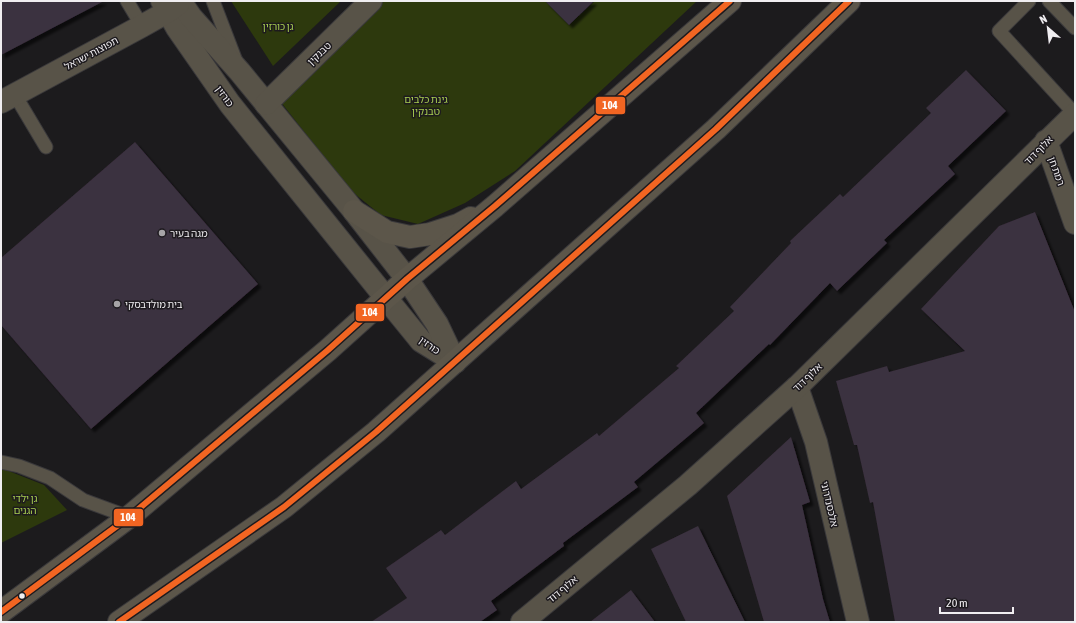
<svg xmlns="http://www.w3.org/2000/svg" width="1076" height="623" viewBox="0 0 1076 623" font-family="'Asap Condensed','Noto Sans Hebrew',sans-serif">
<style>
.green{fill:#2d390d}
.building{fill:#3b303f;filter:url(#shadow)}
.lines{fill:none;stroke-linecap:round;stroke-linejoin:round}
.service-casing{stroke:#3a393b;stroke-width:15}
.minor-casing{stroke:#3a393b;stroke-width:24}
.secondary-casing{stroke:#3a393b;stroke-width:24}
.service{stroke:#585348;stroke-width:13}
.minor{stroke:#585348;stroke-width:22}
.secondary{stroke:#5c564a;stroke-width:22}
.bus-1-casing{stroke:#1d1a1e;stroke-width:9}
.bus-1{stroke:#f26522;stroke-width:6}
.poi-dot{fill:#a6a4a7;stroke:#1d1a1e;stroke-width:1.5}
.bus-dot{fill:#f0eef1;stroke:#1d1a1e;stroke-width:1.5}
.labels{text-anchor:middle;stroke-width:3;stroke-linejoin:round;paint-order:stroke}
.park-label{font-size:10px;fill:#aad051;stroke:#1d1a1e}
.street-label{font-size:10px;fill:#f0eef1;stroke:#1d1a1e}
.poi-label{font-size:10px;fill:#f0eef1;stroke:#1d1a1e;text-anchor:start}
.line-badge{stroke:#1d1a1e;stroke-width:1.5}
.badge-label{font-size:11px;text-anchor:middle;font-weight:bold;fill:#fff}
</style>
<defs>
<filter id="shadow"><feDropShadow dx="3.5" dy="3.5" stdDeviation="1" flood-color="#0009"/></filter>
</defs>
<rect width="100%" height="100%" fill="#1c1b1d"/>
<g class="green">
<path d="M231 1H341L273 66Z"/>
<path d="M382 1H545L569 25 595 1H697L515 171 465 203 418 224 381 215 350 190 280 101Z"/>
<path d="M1 468 44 485 67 510 1 543Z"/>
</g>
<g class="building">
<path d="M1 1H104L1 55Z"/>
<path d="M545 1H594L569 25Z"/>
<path d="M966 70 1006 111 948 166 955 174 884 240 887 243 837 291 830 283 770 345 769 344 696 413 704 423 634 482 638 487 563 543 564 546 491 601 497 610 480 622H371L407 598 386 568 441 530 445 535 516 481 521 489 597 433 599 436 679 368 676 366 734 311 730 307 791 243 790 241 840 194 843 197 931 113 926 108Z"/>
<path d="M135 142 258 284 91 429 1 325V258Z"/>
<path d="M1035 212 1075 312V622H895L873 502 870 503 857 445H854L836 381 887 366 889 372 965 351 921 309 999 226Z"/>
<path d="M791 437 810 502 802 505 823 599 830 622H764L727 496Z"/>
<path d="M698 526 745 622H686L651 549Z"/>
<path d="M631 590 655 622H590Z"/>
</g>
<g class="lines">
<g class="service-casing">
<g id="service">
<path d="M127 1 142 26"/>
<path d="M213 1 236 61"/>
<path d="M1029 1 999 31 1075 114"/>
<path d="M1049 1 1075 28"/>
<path d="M15 95 46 147"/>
<path d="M1 462 19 466 50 478 83 500 129 517"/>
</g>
</g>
<g class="minor-casing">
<g id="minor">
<path d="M162 1 177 28 230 104 386 298 421 341 455 362"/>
<path d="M180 1 191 17 240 72 354 211 407 279 437 324 455 362"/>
<path d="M1 102 142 26 167 12 178 4"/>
<path d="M266 104 371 1"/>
<path d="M1046 141 1075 223"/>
<path d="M797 387 816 442 858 622"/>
<path d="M522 622 688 485 797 387 1075 114"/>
</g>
</g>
<g class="secondary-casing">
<g id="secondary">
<path d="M354 211 387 232 410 237 430 234 458 225 471 218"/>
<path d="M1 612 129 517 328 350 407 279 495 206 730 1"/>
<path d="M119 622 284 507 376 432 716 129 849 1"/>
</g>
</g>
<use href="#service" class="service"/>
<use href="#minor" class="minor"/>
<use href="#secondary" class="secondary"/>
<g class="bus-1-casing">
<g id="bus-1">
<path d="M1 612 129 517 328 350 407 279 495 206 730 1"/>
<path d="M119 622 284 507 376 432 716 129 849 1"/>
</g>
</g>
<use href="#bus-1" class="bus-1"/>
</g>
<g class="poi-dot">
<circle cx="162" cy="233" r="4"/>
<circle cx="117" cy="304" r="4"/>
</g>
<circle class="bus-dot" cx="22" cy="596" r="3.5"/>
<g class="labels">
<g class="park-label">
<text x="278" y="30">גן כורזין</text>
<text x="426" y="103">גינת כלבים<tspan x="426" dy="12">טבנקין</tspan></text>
<text x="25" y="502">גן ילדי<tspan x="25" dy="12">הגנים</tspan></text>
</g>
<g class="street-label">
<text transform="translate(91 53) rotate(-28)" y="4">תפוצות ישראל</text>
<text transform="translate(319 53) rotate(-44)" y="4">טבנקין</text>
<text transform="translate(225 96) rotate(54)" y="4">כורזין</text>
<text transform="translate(1038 150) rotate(-45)" y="4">אלוף דוד</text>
<text transform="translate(1057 171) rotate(70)" y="4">רמת חן</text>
<text transform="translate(430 345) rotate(35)" y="4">כורזין</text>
<text transform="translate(807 377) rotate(-44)" y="4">אלוף דוד</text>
<text transform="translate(830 504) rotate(77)" y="4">אלכסנדרוני</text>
<text transform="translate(562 589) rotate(-40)" y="4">אלוף דוד</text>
</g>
<g class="poi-label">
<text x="170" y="237">מגה בעיר</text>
<text x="125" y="308">בית מולדבסקי</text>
</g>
</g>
<g class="line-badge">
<rect x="595" y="96" width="31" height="19" rx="4" fill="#f26522"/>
<rect x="355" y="303" width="30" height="19" rx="4" fill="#f26522"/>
<rect x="113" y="508" width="31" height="19" rx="4" fill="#f26522"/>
</g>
<g class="badge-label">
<text x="610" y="109">104</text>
<text x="370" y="316">104</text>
<text x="128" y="521">104</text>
</g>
<rect width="1076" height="623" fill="none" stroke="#f0eef1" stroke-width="4"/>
<g transform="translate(1048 28) rotate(332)" stroke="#1d1a1e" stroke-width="3" paint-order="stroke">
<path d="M0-3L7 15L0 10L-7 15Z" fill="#f0eef1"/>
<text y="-6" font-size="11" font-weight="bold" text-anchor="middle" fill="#f0eef1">N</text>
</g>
<path d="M940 607v6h73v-6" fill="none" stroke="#f0eef1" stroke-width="2"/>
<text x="946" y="607" font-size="12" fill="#f0eef1" stroke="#1d1a1e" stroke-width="3" paint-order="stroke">20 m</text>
</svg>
